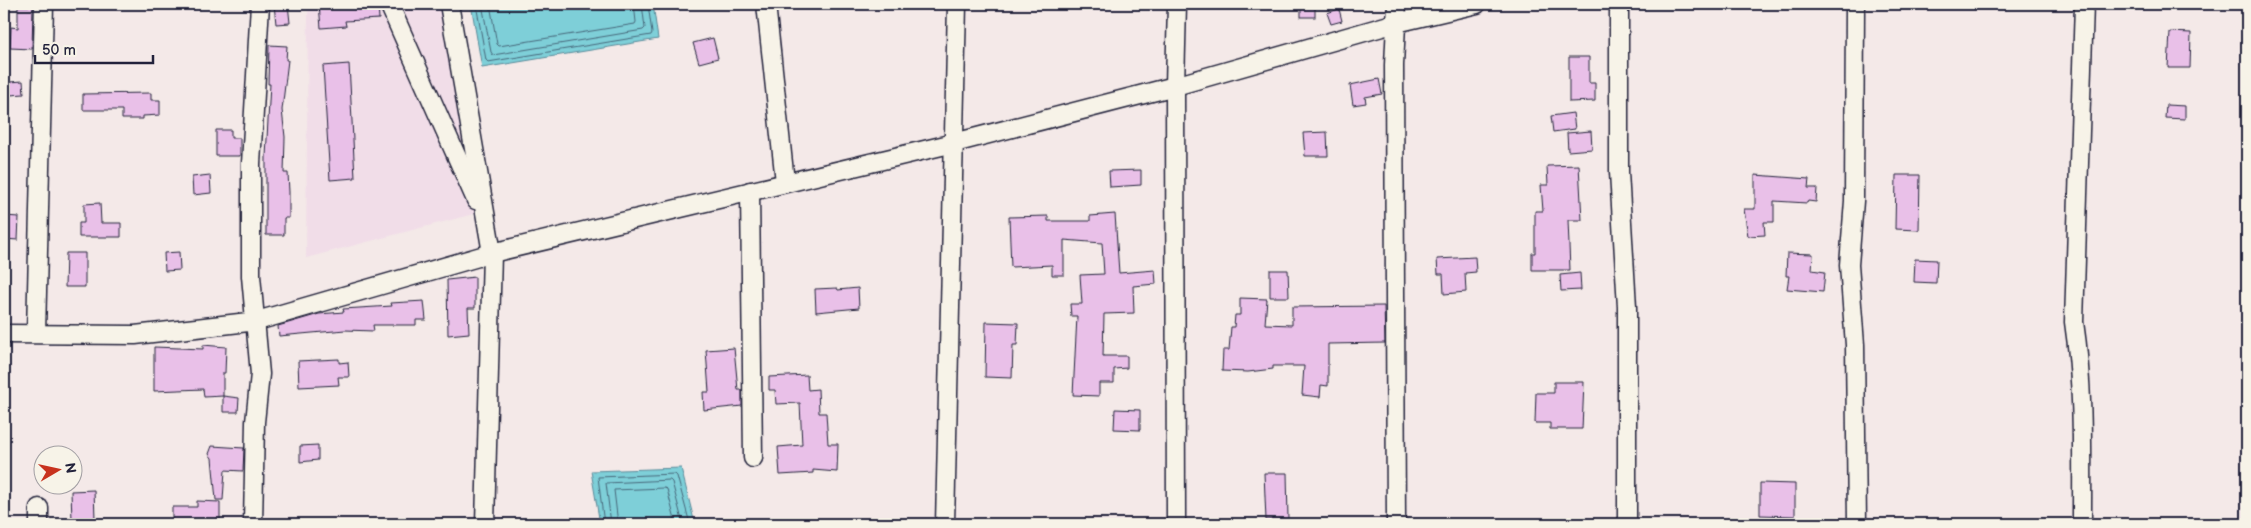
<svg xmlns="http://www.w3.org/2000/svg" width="2251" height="528" viewBox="0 0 2251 528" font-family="'Balsamiq Sans',sans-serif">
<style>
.built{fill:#f1dde8}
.water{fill:#7ecfd8;stroke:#598a99}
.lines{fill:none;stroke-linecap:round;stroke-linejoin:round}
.shore{stroke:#47677a;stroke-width:1}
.building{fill:#e9c0e8;stroke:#22223b}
.minor-casing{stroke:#22223b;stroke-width:21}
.minor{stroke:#f7f3e8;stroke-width:18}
</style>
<rect width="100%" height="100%" fill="#f4e9e8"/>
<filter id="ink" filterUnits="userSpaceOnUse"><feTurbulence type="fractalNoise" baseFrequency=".02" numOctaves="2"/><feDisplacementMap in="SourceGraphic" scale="10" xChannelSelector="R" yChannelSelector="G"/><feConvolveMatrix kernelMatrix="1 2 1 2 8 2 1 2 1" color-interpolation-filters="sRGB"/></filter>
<g filter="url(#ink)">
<path class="built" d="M308 4H446L485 211 306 258Z"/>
<g class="water">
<path d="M471 4H653L658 39 482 68Z"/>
<path d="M681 468 695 524H600L591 471Z"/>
</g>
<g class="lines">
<g class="shore">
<path d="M476 4 486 60 488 62 651 35 652 33 648 4"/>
<path d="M482 4 491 52 493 55 643 30 645 28 642 4"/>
<path d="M490 4 497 44 499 46 635 24 636 22 634 4"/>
<path d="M604 524 598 477 675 474 677 476 690 524"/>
<path d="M611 524 606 483 670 480 672 482 683 524"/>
<path d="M618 524 614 490 664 488 667 489 676 524"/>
</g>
</g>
<g class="building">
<path d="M274 4H288L290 23 276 24Z"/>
<path d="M319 4H378L379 19 345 21 346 26 321 28Z"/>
<rect x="1301" y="4" width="14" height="13"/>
<path d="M18 6H33L32 49 10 48 11 27 18 28Z"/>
<path d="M1339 9 1342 21 1331 24 1327 13Z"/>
<path d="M2170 32 2191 33 2190 68H2168Z"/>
<path d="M713 38 718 58 699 63 693 43Z"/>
<path d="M269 45 287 46 286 60H288L282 110 285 137 284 173H288L289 192V218H284V235H266V157L270 84H268Z"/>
<path d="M1569 57H1589V83H1595V101L1569 102Z"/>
<path d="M349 64 355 178 330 180 323 66Z"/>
<path d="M1379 79 1382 94 1365 97 1366 103 1353 105 1350 85Z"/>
<path d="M23 81 24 94 10 95V82Z"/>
<path d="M151 93V100H160V115L143 116V119H122V110H83V94Z"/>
<path d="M2166 105 2185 106V119L2165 118Z"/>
<path d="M1573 113 1575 129 1553 132 1551 116Z"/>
<path d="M216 130H231V138H240V156H216Z"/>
<path d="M1591 131 1592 149 1568 151 1567 133Z"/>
<path d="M1327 132 1328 156H1305L1303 133Z"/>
<path d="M1579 165 1582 220H1568L1570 270H1532V253H1535V211H1543L1541 185H1548L1547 166Z"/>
<path d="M1141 170V185L1110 187 1109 171Z"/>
<path d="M210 175 211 193 193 195 192 177Z"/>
<path d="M1755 175 1809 179 1808 188H1817L1816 202 1808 201 1807 203 1774 201V222H1764L1765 235 1748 236 1744 209H1755Z"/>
<path d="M1896 175H1920L1919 230 1895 229Z"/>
<path d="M100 203 101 223H121V237H79V223H84V204Z"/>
<path d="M1115 214 1119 273 1155 270 1156 284 1133 286 1134 313 1104 314 1103 356H1127V368L1114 369V383H1099V396L1073 395 1077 316H1071L1070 304H1082L1080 275 1104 274 1102 243 1064 240V275H1052V265L1011 267 1009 217 1048 216V221H1090V216Z"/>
<path d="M4 216 19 217 18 240 4 239Z"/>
<path d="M179 252 180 270 165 271 164 253Z"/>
<path d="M66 253H85V287H65Z"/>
<path d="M1787 253 1813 254 1812 270 1825 272 1823 292 1787 289 1789 276H1786Z"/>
<path d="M1475 257 1476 272 1465 273 1466 292 1444 294 1443 274H1438L1437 259Z"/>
<path d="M1915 259 1937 260 1936 283 1914 282Z"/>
<path d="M1270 270H1288L1289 297H1270Z"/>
<path d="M1580 273 1581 290 1561 291 1560 275Z"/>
<path d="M475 277V308H468L469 333 448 335 447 280Z"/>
<path d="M837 288 838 290 858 288 859 308 816 312 815 289Z"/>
<path d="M1240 298 1267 299 1265 324 1292 325V307L1384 306 1385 343 1328 344V386L1321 385 1320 397 1302 395 1304 366H1273V369L1248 372 1222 371 1223 350H1229L1231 327H1234L1235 315H1240Z"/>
<path d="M424 301 426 320H416V325H373L374 331 345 330 279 336 278 326 319 314 344 312 343 309 392 306 391 303Z"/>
<path d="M986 322 1018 323 1017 345H1013L1012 378 985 377Z"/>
<path d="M203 345 226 347 225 373H223V396L204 397 203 389 154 391V347L203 349Z"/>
<path d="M734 348 738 390H742V406L704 410 703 392H709L706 350Z"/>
<path d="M339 359V363L348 362 349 377H338L339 385 299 387 298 361Z"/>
<path d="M807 375 808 390 818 389 819 413H826L828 444H838L837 472 813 470V473L780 475 778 447 802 445 800 403 776 404 775 390H769V377Z"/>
<path d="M1554 382H1584L1582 429H1550V423H1535L1536 393H1554Z"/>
<path d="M223 396 239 398 238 412H223Z"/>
<path d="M1115 409 1140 410V430L1114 429Z"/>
<path d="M318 445V460L300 462V446Z"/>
<path d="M212 446 244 448 243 471 225 470 223 500H216L212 458 209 454Z"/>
<path d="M1264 473H1287L1288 519 1266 520Z"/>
<path d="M1760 483 1795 484V516L1760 515Z"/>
<path d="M94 490 95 519 72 520 71 491Z"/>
<path d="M197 501 220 502V524H197V521L172 522V507H197Z"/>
</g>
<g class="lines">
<g class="minor-casing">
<g id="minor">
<path d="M389 4 476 200"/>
<path d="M449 4 492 253 485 524"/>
<path d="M766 4 785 182"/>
<path d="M1619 4V172L1627 307V524"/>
<path d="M1855 4 1854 201 1849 265 1855 345 1857 524"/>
<path d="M750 191 753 458"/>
<path d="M36 333 44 4"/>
<path d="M4 334 135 335 257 321 492 253 954 143 1175 86 1396 23 1477 4"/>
<path d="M39 524V508"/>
<path d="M253 524 255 422 260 374 251 276V164L260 4"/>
<path d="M945 524 957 4"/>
<path d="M1176 524 1175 86 1177 4"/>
<path d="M1396 524 1394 65 1397 4"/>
<path d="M2082 524C2082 457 2084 389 2074 322L2084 4"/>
</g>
</g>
<use href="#minor" class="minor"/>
</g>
</g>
<rect width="2251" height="528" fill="none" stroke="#f7f3e8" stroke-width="20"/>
<rect x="10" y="10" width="2231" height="508" fill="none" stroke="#22223b" stroke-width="2" filter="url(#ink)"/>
<g transform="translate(58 470) rotate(81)"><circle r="24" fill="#f7f3e8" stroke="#a29fa3"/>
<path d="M0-4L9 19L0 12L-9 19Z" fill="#c8321e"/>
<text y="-8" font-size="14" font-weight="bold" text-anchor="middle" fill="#22223b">N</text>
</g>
<path d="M35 55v8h118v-8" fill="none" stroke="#22223b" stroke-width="2.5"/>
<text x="42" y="55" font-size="15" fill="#22223b" stroke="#f7f3e8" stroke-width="4" paint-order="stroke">50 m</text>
</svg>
